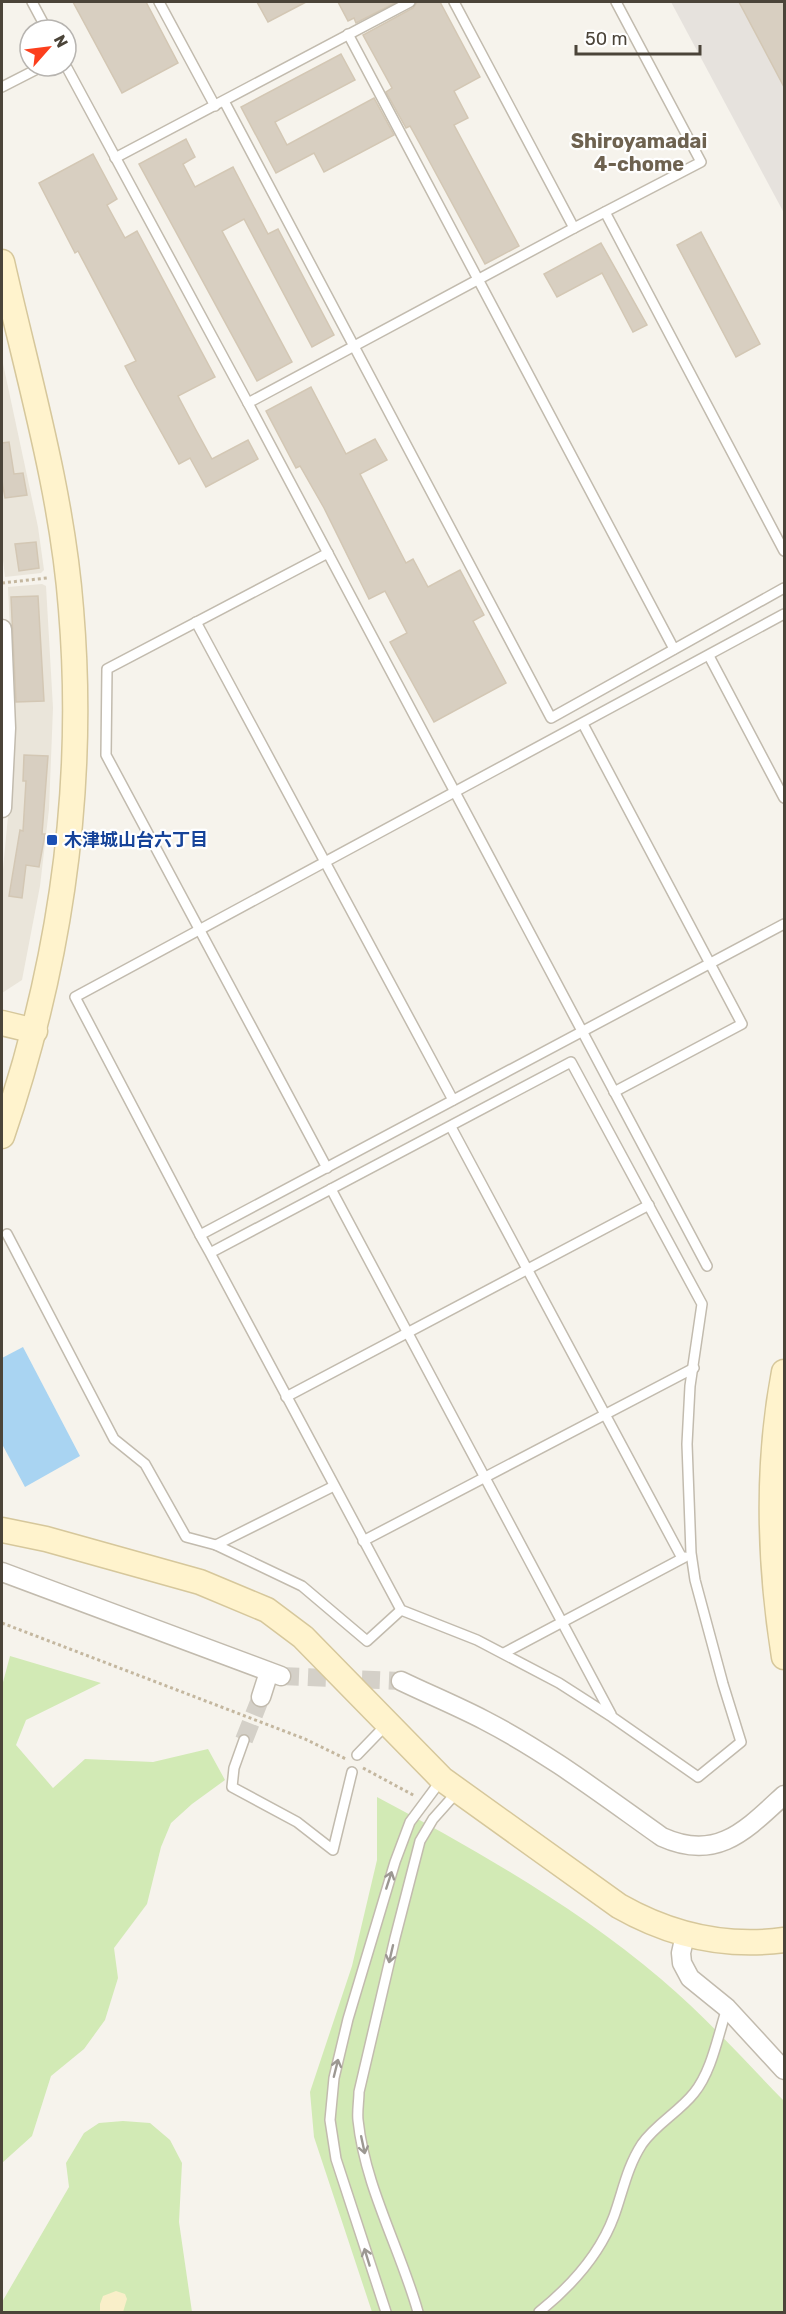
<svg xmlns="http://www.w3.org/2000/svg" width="786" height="2314" viewBox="0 0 786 2314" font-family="Rubik,'Noto Sans JP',sans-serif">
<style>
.residential{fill:#eae5da}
.industrial{fill:#e6e2dd}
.green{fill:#d2eab5}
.sand{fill:#f9efc9}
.water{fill:#a9d4f2}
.building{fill:#d8cfc1;stroke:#d3c7b4;stroke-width:1.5}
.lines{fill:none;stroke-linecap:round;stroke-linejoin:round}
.street-tunnel{stroke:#d4d0c8;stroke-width:18;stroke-dasharray:18 9;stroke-linecap:butt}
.lane-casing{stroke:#c2bbae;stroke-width:12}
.street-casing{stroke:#c2bbae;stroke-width:21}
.secondary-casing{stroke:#d6c79b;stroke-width:27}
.path{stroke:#c4b79f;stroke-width:3;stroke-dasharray:3 3;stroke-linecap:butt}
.lane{stroke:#fff;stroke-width:9}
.street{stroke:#fff;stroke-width:18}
.secondary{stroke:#fff3cd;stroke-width:24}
.oneway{stroke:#9c9892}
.transit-dot{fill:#1a4fb4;stroke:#fff;stroke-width:2}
.labels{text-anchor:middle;stroke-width:4.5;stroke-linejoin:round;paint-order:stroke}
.transit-label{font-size:18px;font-weight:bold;fill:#164399;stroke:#fff;text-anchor:start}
.neighbourhood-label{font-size:20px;font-weight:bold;fill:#6e6250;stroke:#fff}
</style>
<rect width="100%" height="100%" fill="#f6f3ec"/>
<g class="residential">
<path d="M2 359 38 527 44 570 41 573 5 577 2 552Z"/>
<path d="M42 584 46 586 53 708 49 809 40 886 22 980 2 993V880L11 784 14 713 8 587Z"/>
</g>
<path class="industrial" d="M671 2H784V213Z"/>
<g class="green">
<path d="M10 1656 101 1683 26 1720 16 1745 53 1788 85 1759 153 1762 208 1749 225 1780 192 1804 171 1823 161 1847 147 1904 114 1948 118 1978 105 2020 84 2049 51 2076 32 2136 2 2163V1686Z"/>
<path d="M377 1797C476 1850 575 1906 661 1979 705 2016 744 2060 784 2101V2312H372L314 2137 310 2092 352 1966 377 1860Z"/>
<path d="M123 2121 150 2123 170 2140 182 2163 179 2222 192 2312H2V2302L69 2187 66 2163 84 2133 99 2123Z"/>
</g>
<path class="sand" d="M116 2291 125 2294 127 2299 123 2312H100V2304L103 2296Z"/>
<path class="water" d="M23 1347 80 1456 25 1487 2 1444V1358Z"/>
<g class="building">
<path d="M73 2H146L178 63 122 93Z"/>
<path d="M257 2H306L268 22Z"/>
<path d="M338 2H397L356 23 354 18 348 21Z"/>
<path d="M417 2H440L480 77 454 91 468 118 454 125 519 246 485 264 420 144 410 126 406 128 386 92 392 88 363 35 413 8Z"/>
<path d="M739 2H784V87Z"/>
<path d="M341 54 355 80 275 122 287 145 374 98 394 135 324 172 314 153 276 173 241 107Z"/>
<path d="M186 139 195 157 183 164 195 187 233 167 268 234 278 229 334 335 312 347 244 219 222 231 292 362 257 381 139 164Z"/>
<path d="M93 154 117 199 107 205 125 238 137 231 215 377 178 396 196 430 212 459 248 440 258 459 206 487 190 458 179 464 135 385 125 366 136 361 78 251 75 253 39 183Z"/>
<path d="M701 232 760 344 736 357 677 245Z"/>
<path d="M601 243 647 325 633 332 602 273 557 297 544 274Z"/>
<path d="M311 387 346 454 375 439 387 460 360 474 406 563 413 559 428 587 460 570 484 615 473 621 506 683 434 722 390 642 407 633 385 591 369 599 324 508 300 466 296 468 266 411Z"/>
<path d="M9 442 14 474 23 473 27 495 5 498 2 481V443Z"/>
<path d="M36 542 39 568 19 571 15 544Z"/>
<path d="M38 596 44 701 16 702 11 597Z"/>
<path d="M24 755 48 756 42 834H45L39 867 26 865 22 898 9 896 20 830 23 831 26 781H23Z"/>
</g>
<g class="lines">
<g class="street-tunnel">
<path d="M281 1676 401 1681"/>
<path d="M244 1740 261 1697"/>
</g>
<g class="lane-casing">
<g id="lane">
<path d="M32 2 47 30"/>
<path d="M159 2 215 106"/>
<path d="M454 2 574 228"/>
<path d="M348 34 674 649"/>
<path d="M66 66 248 403 707 1266"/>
<path d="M2 87 43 66"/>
<path d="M224 101 551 718 784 588"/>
<path d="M115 158 410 2"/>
<path d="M605 212 784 551"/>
<path d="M248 403 574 228 701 162 616 2"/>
<path d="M196 622 453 1100"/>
<path d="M709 656 784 798"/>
<path d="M583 724 742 1024 614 1092"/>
<path d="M451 1127 682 1558"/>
<path d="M327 1168 106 755 107 669 328 553"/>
<path d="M331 1189 611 1714"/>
<path d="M7 1234 114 1439 145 1464 186 1537 216 1545"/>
<path d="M200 1235 784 924"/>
<path d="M210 1253 571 1062 702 1304 690 1386 687 1444 691 1553 695 1580 723 1684 741 1742 698 1777 612 1717 559 1683 477 1640 401 1610 210 1253 200 1235 75 997 784 614"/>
<path d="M286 1397 649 1205"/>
<path d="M334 1486 216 1545 302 1586 367 1641 401 1610"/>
<path d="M363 1541 694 1368"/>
<path d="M504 1653 685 1557"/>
<path d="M244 1740 234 1768 232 1787 297 1822 333 1850 352 1772"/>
<path d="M357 1755 386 1725"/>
<path d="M386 2312 336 2159 330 2120 334 2078 348 2019 395 1862 410 1822 442 1779"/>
<path d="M418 2312C400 2248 365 2187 358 2120 357 2111 359 2101 359 2092L395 1938 420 1841 433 1819 458 1791"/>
<path d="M539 2312C570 2287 600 2254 614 2216 623 2191 627 2167 642 2144 656 2124 679 2112 694 2093 712 2071 718 2035 727 2008"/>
</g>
</g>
<g class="street-casing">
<g id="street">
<path d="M2 629 6 728 2 808"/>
<path d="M2 1572 281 1676"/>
<path d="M401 1681C428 1694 457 1706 484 1720 548 1753 604 1796 662 1837 717 1862 746 1830 784 1795"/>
<path d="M261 1697 269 1672"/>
<path d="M685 1935 681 1953 682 1963 690 1978 727 2008 784 2070"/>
</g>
</g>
<g class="secondary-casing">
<g id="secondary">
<path d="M2 262C28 377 62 491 71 609 86 788 60 966 2 1136"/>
<path d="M2 1023 35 1031"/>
<path d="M784 1372C766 1467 769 1562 784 1657"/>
<path d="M2 1530 46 1539 200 1582 267 1610 303 1637 442 1779 619 1906C670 1935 725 1948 784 1940"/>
</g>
</g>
<g class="path">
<path d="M2 583 47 578"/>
<path d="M2 1623 305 1739 346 1759"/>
<path d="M363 1768 415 1796"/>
</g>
<use href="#lane" class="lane"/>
<use href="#street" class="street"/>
<use href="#secondary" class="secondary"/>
</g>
<defs><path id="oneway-shaft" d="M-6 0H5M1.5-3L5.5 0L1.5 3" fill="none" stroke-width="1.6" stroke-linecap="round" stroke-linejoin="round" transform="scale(1.5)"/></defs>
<g class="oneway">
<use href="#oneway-shaft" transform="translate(389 1880) rotate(-72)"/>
<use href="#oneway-shaft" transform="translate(391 1954) rotate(103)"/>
<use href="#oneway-shaft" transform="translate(336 2068) rotate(-76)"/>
<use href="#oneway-shaft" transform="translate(363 2145) rotate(78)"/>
<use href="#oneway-shaft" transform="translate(367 2257) rotate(-107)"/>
</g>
<rect class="transit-dot" x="46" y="834" width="12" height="12" rx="3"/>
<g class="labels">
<g class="transit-label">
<text x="64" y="846">木津城山台六丁目</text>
</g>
<g class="neighbourhood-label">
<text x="639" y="148">Shiroyamadai<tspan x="639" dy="23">4-chome</tspan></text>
</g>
</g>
<rect width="786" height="2314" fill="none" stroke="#4b4439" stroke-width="6"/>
<g transform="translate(48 48) rotate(62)"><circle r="28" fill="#ffffff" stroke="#b7b4b0" stroke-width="1.5"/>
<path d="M0-4.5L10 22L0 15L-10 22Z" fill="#fc3f1d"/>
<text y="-9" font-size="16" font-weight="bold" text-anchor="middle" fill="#4b4439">N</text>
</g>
<path d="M576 45v9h124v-9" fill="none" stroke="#4b4439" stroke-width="3"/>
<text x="585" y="45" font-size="18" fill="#4b4439" stroke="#ffffff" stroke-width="4.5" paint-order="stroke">50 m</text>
</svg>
